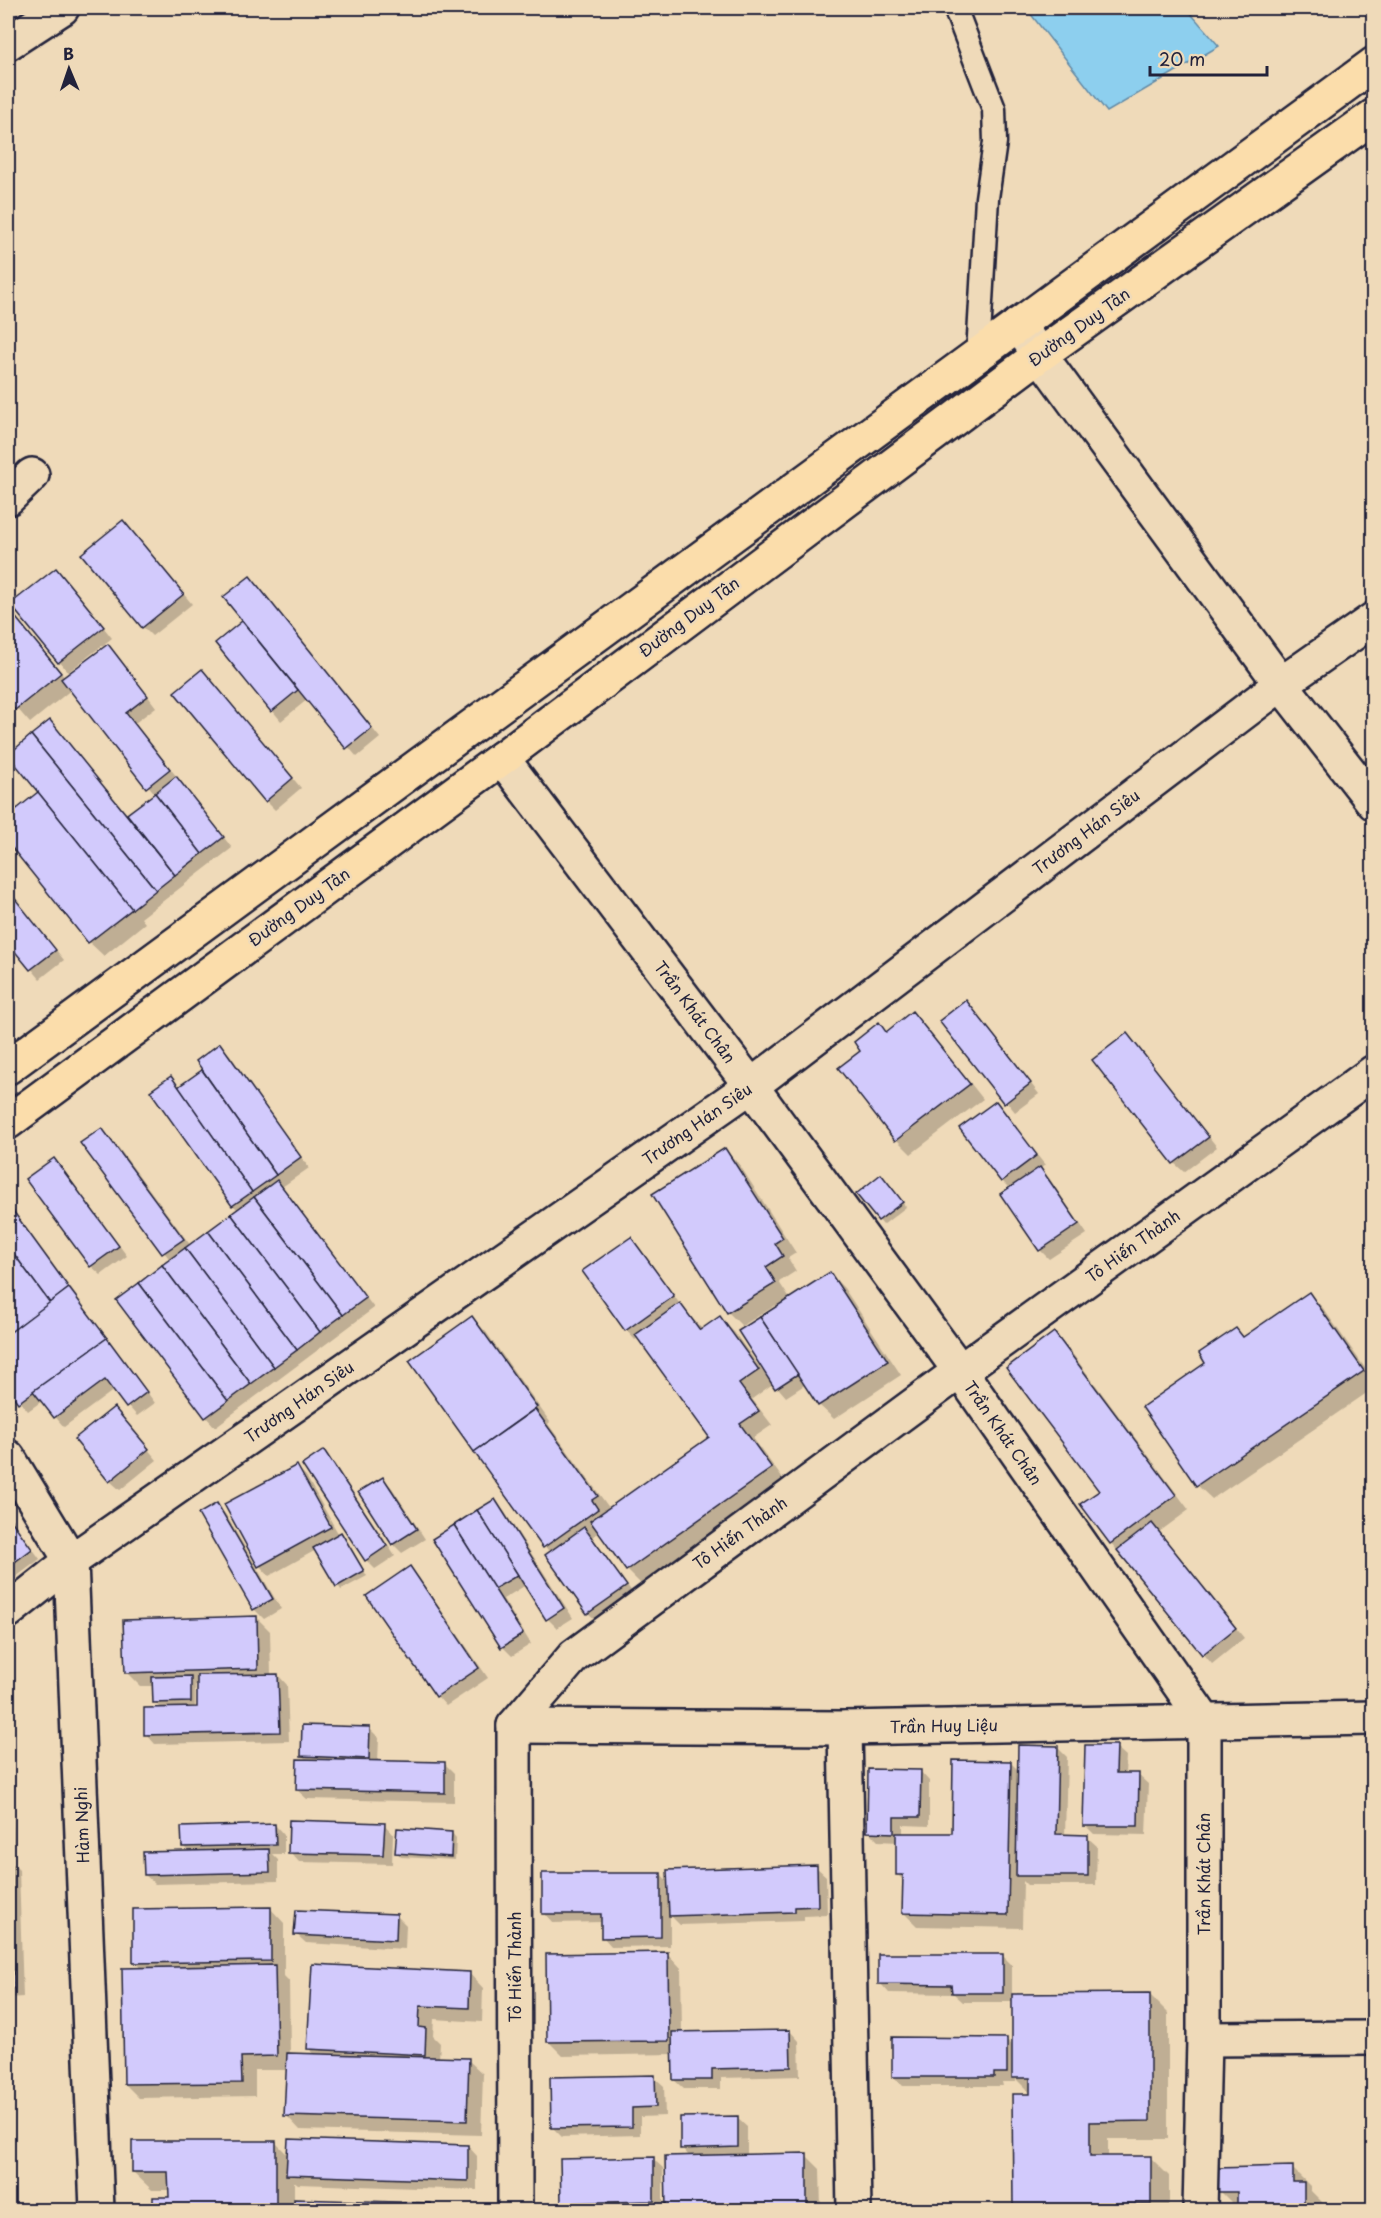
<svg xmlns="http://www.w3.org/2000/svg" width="1381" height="2218" viewBox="0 0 1381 2218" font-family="'Playpen Sans',sans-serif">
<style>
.water{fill:#8dcfee;stroke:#628aa6;stroke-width:1.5}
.shadow{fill:#0003;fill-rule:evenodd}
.building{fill:#d2cafc;stroke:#22223b;stroke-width:1.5}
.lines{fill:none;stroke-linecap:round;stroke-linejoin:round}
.lane-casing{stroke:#22223b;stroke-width:27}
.street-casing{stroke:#22223b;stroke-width:38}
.primary-casing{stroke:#22223b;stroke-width:38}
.lane{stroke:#efdab9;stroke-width:22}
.street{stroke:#efdab9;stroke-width:33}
.primary{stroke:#fbddab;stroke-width:33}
.labels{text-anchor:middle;stroke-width:5;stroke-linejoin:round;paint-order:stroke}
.street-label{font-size:16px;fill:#22223b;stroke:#efdab9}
</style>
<rect width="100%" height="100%" fill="#efdab9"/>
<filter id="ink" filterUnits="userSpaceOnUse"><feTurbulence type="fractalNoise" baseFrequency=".0167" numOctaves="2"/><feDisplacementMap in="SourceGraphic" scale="12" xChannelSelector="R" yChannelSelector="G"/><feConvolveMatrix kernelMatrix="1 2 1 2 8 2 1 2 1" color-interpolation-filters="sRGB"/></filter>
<g filter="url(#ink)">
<path class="water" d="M1026 8H1186L1219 46 1107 112Z"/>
<g class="shadow">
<path d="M123 522 192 604 152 636 143 627Z"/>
<path d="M65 579 112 638 68 672 12 604Z"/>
<path d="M259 588 380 738 357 757 308 699 281 721 217 643 244 621Z"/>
<path d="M8 607 65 678 107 646 117 655 156 707 135 723 232 848 141 918 145 923 104 956 89 942 8 840V799L17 810 44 798 50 722 128 815 155 794 72 689 30 723 8 698Z"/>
<path d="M211 680 301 788 275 810 266 801Z"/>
<path d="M8 890 64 960 40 979 8 940Z"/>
<path d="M975 1012 1039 1094 1015 1112 941 1021Z"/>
<path d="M912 1013 926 1027 983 1099 911 1154 897 1140 840 1068 862 1052 879 1024 887 1033Z"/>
<path d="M1127 1035 1217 1147 1184 1172 1174 1163Z"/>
<path d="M220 1045 230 1055 309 1168 282 1187 374 1308 215 1427 206 1417 171 1261 82 1144 102 1129 112 1139 191 1246 238 1210 233 1205 170 1078 180 1088 205 1071Z"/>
<path d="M995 1103 1045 1165 1040 1169 1049 1178 1087 1234 1049 1259 1040 1250 1010 1189 1002 1181Z"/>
<path d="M725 1150 739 1164 796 1253 788 1258 796 1271 779 1282 790 1299 830 1274 844 1288 901 1375 834 1419 819 1405 806 1384 786 1397 774 1383 752 1399 772 1425 753 1438 785 1482 641 1584 627 1570 600 1532 592 1537 635 1596 598 1622 588 1613 550 1553 411 1361 472 1318 486 1332 550 1422 548 1424 610 1509 711 1437 639 1337 635 1340 626 1330 631 1238 640 1248 682 1307 703 1330 720 1318 734 1332 766 1376 768 1375 778 1307 776 1305 742 1326 728 1312Z"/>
<path d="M54 1160 63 1169 127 1256 101 1275 91 1266 27 1180Z"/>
<path d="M885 1180 906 1207 883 1225 858 1194Z"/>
<path d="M8 1203 155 1403 137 1416 114 1390 64 1427 42 1401 28 1411 8 1386Z"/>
<path d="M1309 1294 1323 1308 1374 1381V1388L1212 1499 1197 1485 1244 1338Z"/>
<path d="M1054 1334 1068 1348 1189 1510 1159 1532 1244 1638 1212 1664 1111 1543 1101 1491Z"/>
<path d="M114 1409 157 1460 120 1490 110 1481Z"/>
<path d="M324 1452 333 1462 395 1556 375 1569 366 1560Z"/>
<path d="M297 1467 306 1476 339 1535 341 1534 345 1538 367 1576 341 1590 316 1550 269 1576 260 1566 226 1505Z"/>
<path d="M383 1479 392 1488 425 1539 402 1553 393 1544Z"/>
<path d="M495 1501 504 1511 573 1618 557 1628 548 1619 526 1585 503 1599 531 1644 512 1656 503 1647 434 1540Z"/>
<path d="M217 1505 226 1515 281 1609 264 1619 254 1609Z"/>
<path d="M8 1515 40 1559 8 1583Z"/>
<path d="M409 1568 419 1578 488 1678 446 1706 437 1696Z"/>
<path d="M256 1617 270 1631 271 1675H278L287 1685 289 1741 155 1744 146 1734 161 1709 154 1702V1686H140L126 1672ZM195 1685H198V1708L195 1709Z"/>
<path d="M369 1728 379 1738 378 1762 445 1764 454 1773V1802L307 1799 297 1790 307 1760 302 1756Z"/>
<path d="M8 1735 11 1739 14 1846H8Z"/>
<path d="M1057 1747 1067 1757 1065 1836 1087 1837 1097 1846 1096 1885H1027L1023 1881 1022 1928 917 1926 903 1912 904 1881 897 1874 898 1842 878 1841 869 1832 920 1771 929 1781V1826L903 1825V1834L953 1835 1010 1762 1019 1771Z"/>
<path d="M1116 1747 1126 1756 1125 1774 1138 1775 1148 1784 1146 1835 1094 1834 1085 1825Z"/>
<path d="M384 1824 393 1834 392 1864 299 1862 290 1852Z"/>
<path d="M275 1825 284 1835V1854H272L278 1860V1881L155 1884 145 1875 189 1852 183 1846Z"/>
<path d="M452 1833 456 1838 455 1860 401 1857 397 1852Z"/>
<path d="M8 1861H10L19 1870 23 1997 8 1998Z"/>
<path d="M816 1867 826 1876 827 1915 804 1916V1921L680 1925 670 1915V1946L612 1947 603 1937 602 1922 553 1923 544 1913 661 1874 669 1883Z"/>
<path d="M270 1908 284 1923V1976L289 1981 290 2054 315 2055 309 2049 469 1973 483 1988 482 2022 434 2019 433 2036 440 2043 439 2059 468 2060 483 2074 481 2135 300 2130 286 2115 288 2070H255V2096L139 2098 125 2084 142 1969 135 1962Z"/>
<path d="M397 1916 406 1925 405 1949 306 1943 296 1934Z"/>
<path d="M667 1953 681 1968 682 2033 790 2031 799 2041 800 2076 721 2078V2089H684L674 2080V2054L563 2056 549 2042Z"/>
<path d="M1003 1956 1012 1965V1995L1149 1994 1168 2013V2139H1108V2157H1150L1169 2176V2210H1020L1014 2204 1032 2095 1016 2079V2082H1002L1003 2086H903L893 2076 1006 2039 1013 2046V2002H963L954 1994 889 1993 880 1983Z"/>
<path d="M654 2077 664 2086 665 2116 640 2117V2135L562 2137 552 2127Z"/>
<path d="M737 2118 747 2127V2156L806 2155 820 2169 821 2210H668L667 2157H690L682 2148Z"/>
<path d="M275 2142 289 2156 468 2146 477 2156V2190L298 2184 294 2181V2201L430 2205 436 2210H154V2198L170 2199V2190H152L133 2172Z"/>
<path d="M653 2159 663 2168V2210H571L563 2202Z"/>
<path d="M1292 2168 1310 2186 1311 2191 1322 2202V2210H1239L1220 2191Z"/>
</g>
<g class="building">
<path d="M123 520 184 594 142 628 81 554Z"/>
<path d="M56 568 104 627 58 663 10 604Z"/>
<path d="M250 576 372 728 346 749 223 597Z"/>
<path d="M8 608 61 673 15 710 8 701Z"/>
<path d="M242 621 298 690 271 712 215 643Z"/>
<path d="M108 644 148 696 126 713 170 769 146 788 61 679Z"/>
<path d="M202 669 293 778 265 802 174 692Z"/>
<path d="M50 720 175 875 156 890 31 735Z"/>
<path d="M31 735 156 890 132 909 8 755Z"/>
<path d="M176 776 224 837 202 854 155 793Z"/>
<path d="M38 792 132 909 88 943 8 843V816Z"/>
<path d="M155 793 202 854 175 875 127 814Z"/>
<path d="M8 798 16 808 8 815Z"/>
<path d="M8 890 56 950 30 970 8 943Z"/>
<path d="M966 1000 1031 1083 1004 1104 939 1021Z"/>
<path d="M912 1011 970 1084 895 1141 838 1068 860 1051 854 1042 879 1022 886 1032Z"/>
<path d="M1127 1033 1209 1137 1173 1164 1092 1060Z"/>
<path d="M220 1043 301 1157 276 1175 196 1061Z"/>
<path d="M202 1070 276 1175 252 1192 178 1087Z"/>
<path d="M171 1076 252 1192 232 1206 150 1091Z"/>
<path d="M996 1101 1037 1155 1001 1182 959 1128Z"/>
<path d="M102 1128 184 1239 162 1254 80 1143Z"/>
<path d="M725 1148 783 1238 775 1243 783 1256 766 1267 776 1283 727 1313 652 1194Z"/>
<path d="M54 1158 119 1246 90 1267 25 1179Z"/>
<path d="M1040 1167 1079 1224 1039 1251 1000 1194Z"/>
<path d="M881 1174 903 1202 878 1221 856 1194Z"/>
<path d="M277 1180 366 1298 343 1315 254 1197Z"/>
<path d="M254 1197 343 1315 320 1332 231 1214Z"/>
<path d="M8 1204 69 1288 50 1303 8 1246Z"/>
<path d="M231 1214 320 1332 297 1350 208 1231Z"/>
<path d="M208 1231 297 1350 274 1367 185 1248Z"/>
<path d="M631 1237 674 1296 625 1331 582 1271Z"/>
<path d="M8 1246 50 1303 8 1334Z"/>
<path d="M185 1248 274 1367 251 1384 162 1265Z"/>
<path d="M162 1265 251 1384 228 1401 139 1283Z"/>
<path d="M830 1272 888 1361 818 1406 760 1317Z"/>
<path d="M139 1283 228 1401 205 1418 116 1300Z"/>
<path d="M69 1288 107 1338 18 1403 8 1389V1334Z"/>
<path d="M1309 1292 1364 1371 1196 1486 1142 1407 1205 1363 1199 1353 1236 1328 1243 1337Z"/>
<path d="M680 1303 700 1330 720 1316 759 1370 739 1384 759 1411 740 1424 772 1468 626 1571 590 1521 709 1437 635 1335Z"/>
<path d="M472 1316 537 1407 474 1452 409 1361Z"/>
<path d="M760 1317 798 1374 775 1389 738 1331Z"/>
<path d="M1054 1332 1176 1495 1110 1544 1080 1504 1099 1491 1006 1368Z"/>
<path d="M107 1338 147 1392 126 1408 105 1380 54 1418 33 1391Z"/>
<path d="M114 1407 149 1449 109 1482 74 1439Z"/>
<path d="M535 1409 598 1496 592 1500 598 1509 543 1548 474 1452Z"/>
<path d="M324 1450 387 1546 365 1561 302 1465Z"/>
<path d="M297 1465 331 1527 258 1567 224 1504Z"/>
<path d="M383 1477 417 1529 392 1545 358 1492Z"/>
<path d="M495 1499 564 1608 546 1620 477 1510Z"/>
<path d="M217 1503 273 1599 253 1610 198 1514Z"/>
<path d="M477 1510 518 1575 494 1589 454 1525Z"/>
<path d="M8 1516 32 1549 8 1567Z"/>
<path d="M1152 1523 1236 1628 1202 1655 1117 1550Z"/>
<path d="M454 1525 523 1634 501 1648 432 1539Z"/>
<path d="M584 1527 627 1586 587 1614 545 1555Z"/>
<path d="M341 1532 364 1571 336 1587 313 1548Z"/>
<path d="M410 1566 479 1668 436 1697 366 1596Z"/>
<path d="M257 1616 258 1669 125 1673 123 1620Z"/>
<path d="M278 1674 280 1732 144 1735V1708L197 1707V1675Z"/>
<path d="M191 1676V1702L153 1703 152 1677Z"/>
<path d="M302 1725 370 1727 369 1759 301 1756Z"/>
<path d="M1018 1745 1058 1746 1056 1834 1088 1835V1876H1016Z"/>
<path d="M1085 1745H1117L1116 1773H1139L1138 1826H1083Z"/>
<path d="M297 1759 445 1762V1793L296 1790Z"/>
<path d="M953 1760 1011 1761 1008 1915 902 1913 903 1875H896V1833H952Z"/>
<path d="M868 1769 921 1770 920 1817H894V1833L867 1832Z"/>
<path d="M289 1820 385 1823 383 1855 288 1853Z"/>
<path d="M275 1824 276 1845 182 1847 181 1827Z"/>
<path d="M397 1828 452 1832 451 1857 395 1853Z"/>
<path d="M269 1849 270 1872 144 1875 143 1852Z"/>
<path d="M8 1859H11L14 1988 8 1989Z"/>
<path d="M817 1865 818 1906 795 1907V1912L669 1916 667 1870Z"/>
<path d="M542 1873H661V1937L601 1938V1914H542Z"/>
<path d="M271 1907V1961L133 1963V1909Z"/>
<path d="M296 1910 397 1914 396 1940 294 1935Z"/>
<path d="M668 1952 669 2041 547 2042 546 1954Z"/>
<path d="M878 1954H1003V1993H952L951 1985 878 1984Z"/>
<path d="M312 1964 470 1972 469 2008 420 2006 419 2027 426 2028 425 2055 307 2049Z"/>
<path d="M275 1965 277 2056 241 2057 242 2083 124 2084 122 1968Z"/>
<path d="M1150 1993V2121L1090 2122V2156H1151V2204L1013 2205 1012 2094H1030V2078H1012V1994Z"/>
<path d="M790 2030 791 2067 712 2069V2080H673L672 2032Z"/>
<path d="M892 2037 1007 2038V2073H994V2077H892Z"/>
<path d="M287 2053 469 2058 467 2121 284 2116Z"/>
<path d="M655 2075 656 2107 632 2108V2127L551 2128 550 2077Z"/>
<path d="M738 2116V2147L680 2149V2117Z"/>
<path d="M288 2139 468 2145V2181L286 2175Z"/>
<path d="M132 2141H276V2210H153V2197H169L168 2172H132Z"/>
<path d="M807 2153V2210H666L665 2156Z"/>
<path d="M654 2157V2201L561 2203 560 2159Z"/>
<path d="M1293 2166V2182H1304V2210H1237V2192H1218V2168Z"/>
<path d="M294 2199 431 2203 430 2210H294Z"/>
</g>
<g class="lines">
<g class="lane-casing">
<path id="lane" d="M955 8 994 109 995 142 987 198 978 354"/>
</g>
<g class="street-casing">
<g id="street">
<path d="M8 43 62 8"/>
<path d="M1018 325 1281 684 1374 803"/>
<path d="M8 498 32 475"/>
<path d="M502 758 751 1086 960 1371 1204 1720V2039L1200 2210"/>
<path d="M8 1457 71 1561 97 2210"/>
<path d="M8 1611 71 1561 751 1086 1281 684 1374 619"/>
<path d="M514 1726 845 1728 1374 1718"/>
<path d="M845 1728 854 2210"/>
<path d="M1204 2039 1374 2038"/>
<path d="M515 2210 514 1726 574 1656 960 1371 1374 1072"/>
</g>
</g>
<g class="primary-casing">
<g id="primary">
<path d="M8 1067 1374 64"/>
<path d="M8 1122 502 758 1041 354 1374 116"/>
</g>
</g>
<use href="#lane" class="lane"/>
<use href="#street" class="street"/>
<use href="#primary" class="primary"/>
</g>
</g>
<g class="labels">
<g class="street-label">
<text transform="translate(1079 327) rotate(-36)" y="6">Đường Duy Tân</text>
<text transform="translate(689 617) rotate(-37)" y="6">Đường Duy Tân</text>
<text transform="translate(1086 832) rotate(-37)" y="6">Trương Hán Siêu</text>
<text transform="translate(299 907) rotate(-36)" y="6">Đường Duy Tân</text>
<text transform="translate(695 1012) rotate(53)" y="6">Trần Khát Chân</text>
<text transform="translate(697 1124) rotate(-35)" y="6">Trương Hán Siêu</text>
<text transform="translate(1133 1246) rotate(-36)" y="6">Tô Hiến Thành</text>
<text transform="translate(299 1402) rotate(-35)" y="6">Trương Hán Siêu</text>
<text transform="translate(1003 1433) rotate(55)" y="6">Trần Khát Chân</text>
<text transform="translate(740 1533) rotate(-36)" y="6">Tô Hiến Thành</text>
<text transform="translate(944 1726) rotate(-1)" y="6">Trần Huy Liệu</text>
<text transform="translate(82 1825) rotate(-92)" y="6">Hàm Nghi</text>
<text transform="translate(1204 1874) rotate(-90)" y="6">Trần Khát Chân</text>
<text transform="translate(515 1967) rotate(-90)" y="6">Tô Hiến Thành</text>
</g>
</g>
<rect width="1381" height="2218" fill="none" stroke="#efdab9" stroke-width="30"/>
<rect x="15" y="15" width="1351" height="2188" fill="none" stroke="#22223b" stroke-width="2" filter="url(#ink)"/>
<g transform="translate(69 69) rotate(358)" stroke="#efdab9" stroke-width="4.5" paint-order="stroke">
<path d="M0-4.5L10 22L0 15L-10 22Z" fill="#22223b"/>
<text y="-9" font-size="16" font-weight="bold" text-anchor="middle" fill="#22223b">B</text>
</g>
<path d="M1150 66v9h117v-9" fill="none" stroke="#22223b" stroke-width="3"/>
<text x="1159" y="66" font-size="18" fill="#22223b" stroke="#efdab9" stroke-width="4.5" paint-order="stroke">20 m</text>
</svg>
